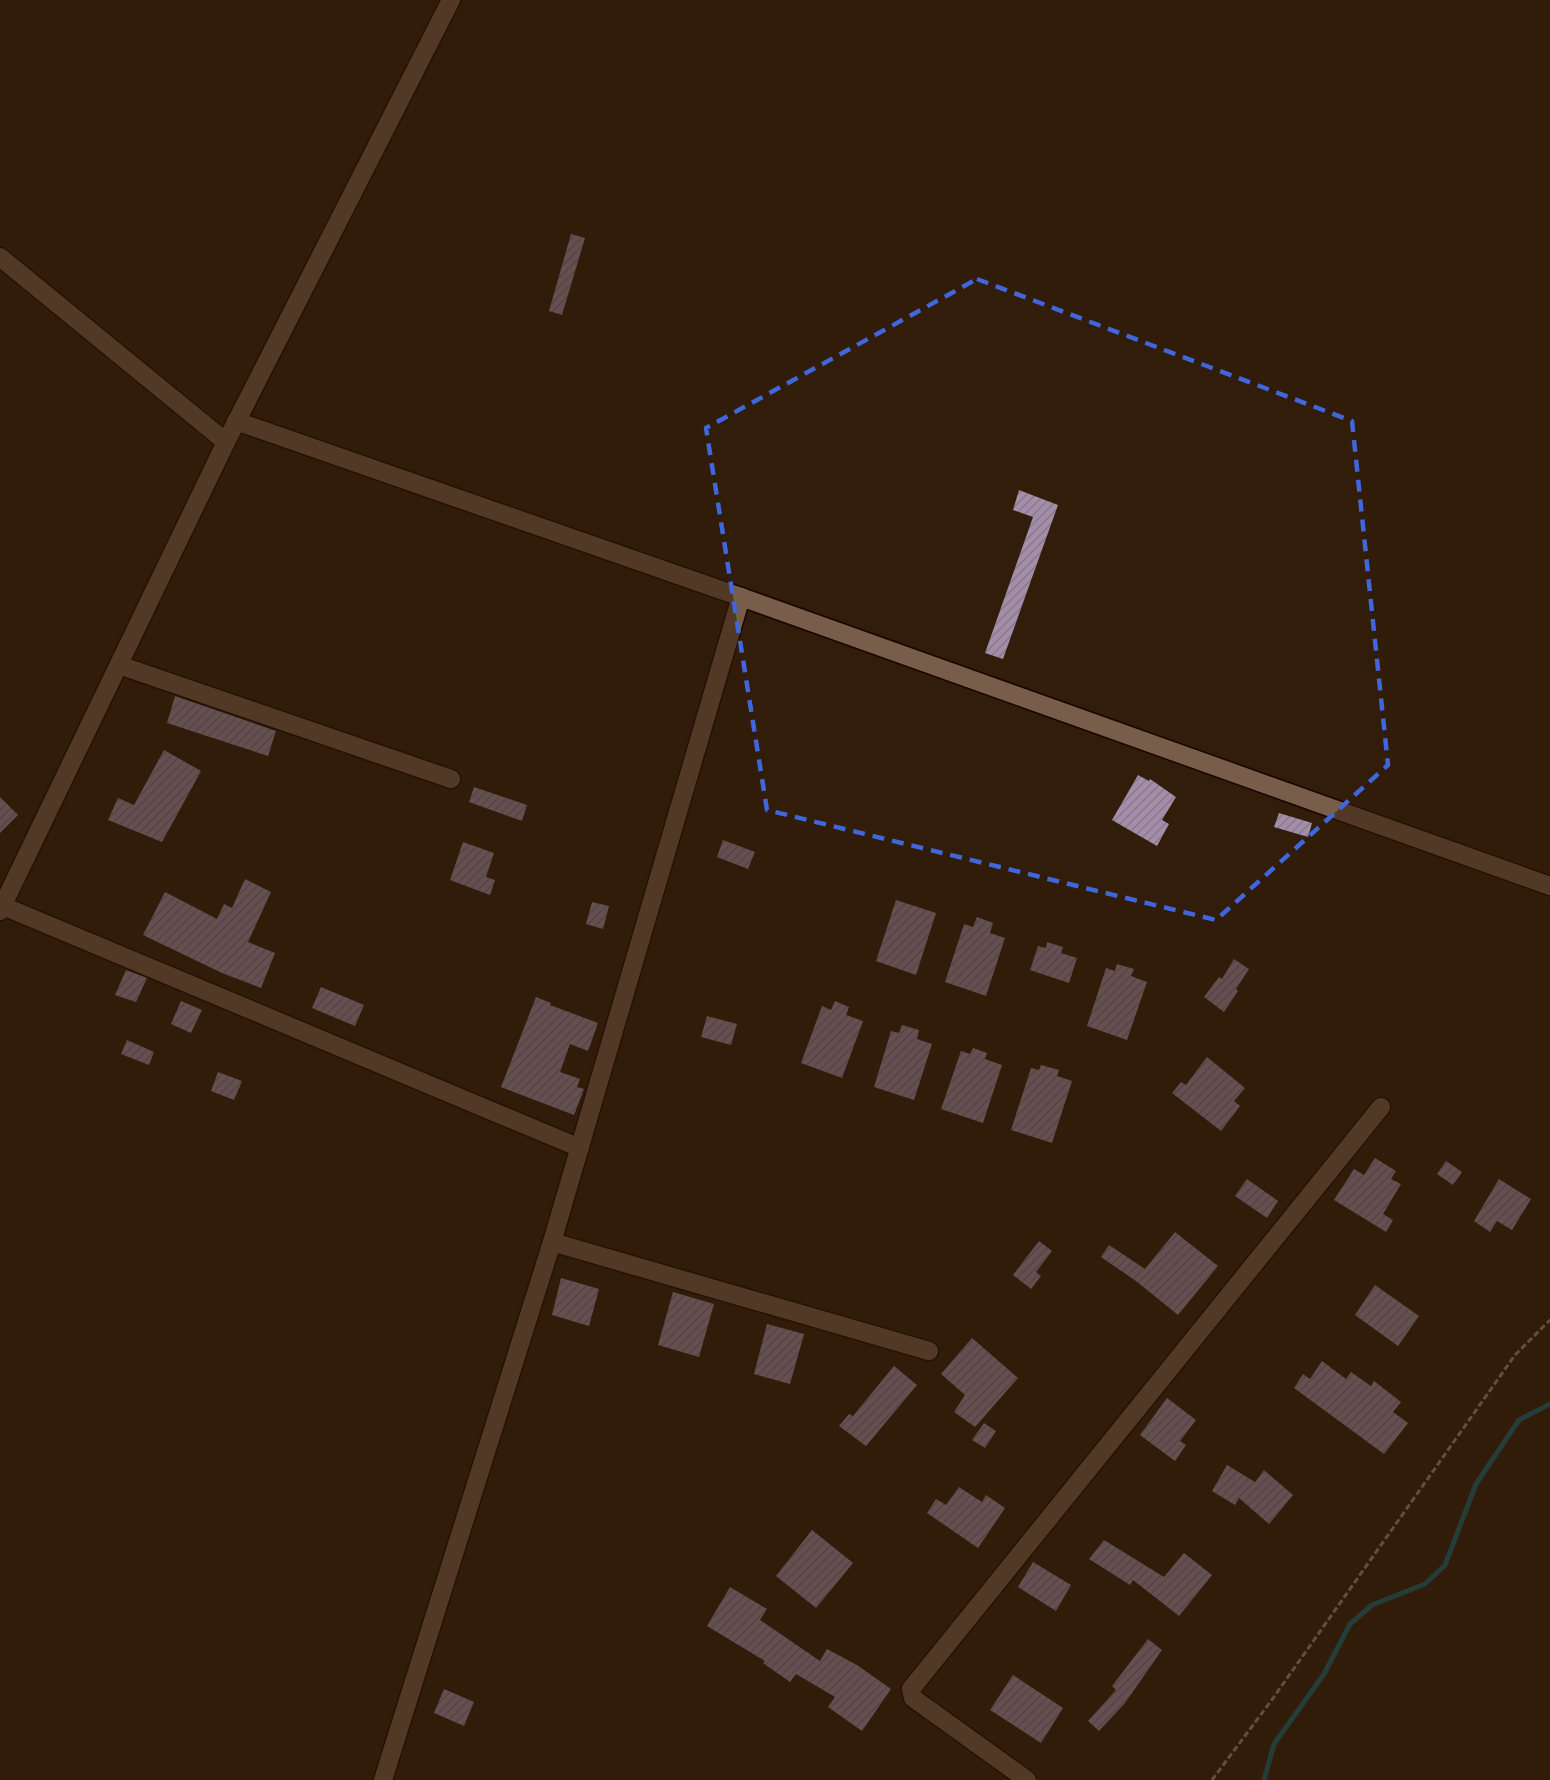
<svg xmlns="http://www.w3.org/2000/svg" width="1550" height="1780" viewBox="0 0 1550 1780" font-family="'Zilla Slab',serif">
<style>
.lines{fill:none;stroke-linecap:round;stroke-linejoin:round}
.stream{stroke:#146673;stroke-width:5}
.building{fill:url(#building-hatch)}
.street-casing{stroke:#180600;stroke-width:21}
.path{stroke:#9e8d80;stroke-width:3;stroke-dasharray:6 3;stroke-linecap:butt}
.street{stroke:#785e4a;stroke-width:18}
.marked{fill:none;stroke:#3f66da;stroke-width:4.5;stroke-dasharray:12 8;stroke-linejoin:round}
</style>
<defs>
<pattern id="building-hatch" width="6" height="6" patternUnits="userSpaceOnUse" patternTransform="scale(1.5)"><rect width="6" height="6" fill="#a28ea9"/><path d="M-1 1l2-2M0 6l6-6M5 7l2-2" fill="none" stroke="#88798b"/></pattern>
</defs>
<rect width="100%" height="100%" fill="#321c0a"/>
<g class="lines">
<path class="stream" d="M1264 1780 1274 1744 1324 1674 1350 1624 1372 1605 1425 1584 1445 1565 1476 1484 1519 1420 1550 1404"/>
</g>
<g class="building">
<path d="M571 234 585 238 562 315 549 311Z"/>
<path d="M1019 490 1058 505 1003 659 985 653 1033 517 1013 510Z"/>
<path d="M175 696 276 731 268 756 167 723Z"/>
<path d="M164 750 201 771 162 842 108 820 118 798 134 805Z"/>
<path d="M1138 775 1149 781 1150 779 1176 797 1162 820 1169 824 1157 846 1112 820Z"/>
<path d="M474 787 527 805 522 821 469 802Z"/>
<path d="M0 797 18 815 0 833Z"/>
<path d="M1279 813 1312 823 1308 837 1274 827Z"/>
<path d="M723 840 755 852 748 869 717 857Z"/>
<path d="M463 842 494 853 486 877 495 880 490 895 450 880Z"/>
<path d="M245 879 271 892 248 942 275 953 261 988 222 973 143 935 165 892 217 919 224 904 232 908Z"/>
<path d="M896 900 936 913 916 975 876 961Z"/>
<path d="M592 902 609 906 603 929 586 924Z"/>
<path d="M977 917 993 923 990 933 1005 938 986 996 945 982 964 924 973 927Z"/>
<path d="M1047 942 1063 947 1061 953 1077 958 1069 983 1030 970 1038 946 1046 948Z"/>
<path d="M1234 959 1249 969 1236 989 1238 991 1224 1012 1204 997 1219 977 1222 979Z"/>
<path d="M1117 964 1134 969 1131 976 1147 982 1127 1040 1087 1026 1106 968 1115 971Z"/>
<path d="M126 970 147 978 136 1002 115 995Z"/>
<path d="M321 987 364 1005 355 1026 312 1008Z"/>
<path d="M536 997 551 1003 550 1005 598 1023 588 1051 570 1044 560 1072 580 1079 577 1087 584 1089 574 1115 501 1087Z"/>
<path d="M181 1001 202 1010 191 1033 171 1024Z"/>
<path d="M835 1001 849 1007 846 1015 863 1021 842 1078 801 1063 822 1006 831 1010Z"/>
<path d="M707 1016 737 1024 731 1045 701 1037Z"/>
<path d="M902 1025 919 1030 917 1039 932 1044 914 1100 874 1087 891 1031 899 1033Z"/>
<path d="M127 1040 154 1052 149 1065 121 1054Z"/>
<path d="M973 1048 987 1053 985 1059 1002 1065 983 1123 941 1109 961 1051 970 1054Z"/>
<path d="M1207 1057 1245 1088 1234 1101 1240 1106 1221 1131 1172 1093 1181 1082 1186 1085Z"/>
<path d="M1041 1065 1059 1070 1057 1076 1072 1081 1052 1143 1011 1130 1031 1068 1039 1070Z"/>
<path d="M218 1072 242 1081 234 1100 211 1091Z"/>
<path d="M1375 1158 1396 1171 1391 1179 1401 1184 1383 1214 1393 1220 1386 1232 1334 1200 1354 1169 1364 1175Z"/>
<path d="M1446 1161 1462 1172 1453 1185 1437 1174Z"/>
<path d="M1247 1179 1278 1201 1267 1218 1235 1196Z"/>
<path d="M1499 1179 1531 1199 1512 1230 1497 1221 1490 1232 1474 1221Z"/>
<path d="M1175 1232 1218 1266 1178 1315 1136 1281 1101 1257 1109 1245 1145 1269Z"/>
<path d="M1039 1241 1052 1251 1036 1272 1041 1276 1031 1289 1013 1275Z"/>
<path d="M561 1278 599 1289 589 1326 552 1315Z"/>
<path d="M1375 1285 1419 1316 1398 1346 1355 1315Z"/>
<path d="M673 1292 714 1304 699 1357 658 1345Z"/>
<path d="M767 1324 804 1334 790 1384 754 1374Z"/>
<path d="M972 1338 1018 1378 975 1427 954 1412 965 1395 941 1374Z"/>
<path d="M1322 1361 1346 1379 1351 1372 1371 1386 1374 1381 1401 1402 1393 1412 1408 1423 1384 1454 1294 1388 1303 1374 1310 1379Z"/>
<path d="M894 1366 917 1385 866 1446 839 1426 849 1414 853 1416Z"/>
<path d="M1167 1398 1196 1420 1180 1441 1186 1445 1175 1461 1140 1435Z"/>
<path d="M984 1423 996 1431 985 1448 972 1440Z"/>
<path d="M1227 1465 1255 1482 1264 1470 1293 1495 1269 1524 1239 1498 1235 1505 1212 1491Z"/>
<path d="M959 1487 982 1502 986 1495 1005 1508 978 1548 927 1513 936 1499 946 1505Z"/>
<path d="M812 1530 853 1563 816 1608 776 1576Z"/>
<path d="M1104 1540 1164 1577 1184 1553 1212 1575 1179 1616 1133 1580 1130 1585 1089 1559Z"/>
<path d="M1033 1562 1071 1585 1056 1611 1018 1587Z"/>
<path d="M730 1587 767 1609 760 1620 820 1661 827 1649 857 1665 891 1689 862 1731 828 1707 835 1697 796 1674 790 1682 763 1663 765 1661 707 1626Z"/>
<path d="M1148 1639 1162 1650 1125 1703 1099 1731 1088 1721 1116 1690 1112 1686Z"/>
<path d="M1013 1675 1063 1708 1041 1743 990 1710Z"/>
<path d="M444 1689 474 1702 464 1726 434 1713Z"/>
</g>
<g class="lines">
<g class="street-casing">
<g id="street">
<path d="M0 257 226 442"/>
<path d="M236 421 741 597 1550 886"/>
<path d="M119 665 451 779"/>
<path d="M3 906 580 1148"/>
<path d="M0 911 226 442 451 0"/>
<path d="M552 1242 929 1351"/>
<path d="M383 1780 552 1242 741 597"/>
<path d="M1027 1780 913 1698 911 1689 1381 1107"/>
</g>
</g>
<path class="path" d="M1212 1780 1271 1701 1515 1355 1550 1320"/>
<use href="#street" class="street"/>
</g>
<path d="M0 0H1550V1780H0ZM977 279 1352 421 1388 765 1216 920 767 810 706 428Z" fill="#321c0a" fill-opacity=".55" fill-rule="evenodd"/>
<path class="marked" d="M977 279 1352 421 1388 765 1216 920 767 810 706 428Z"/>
</svg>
